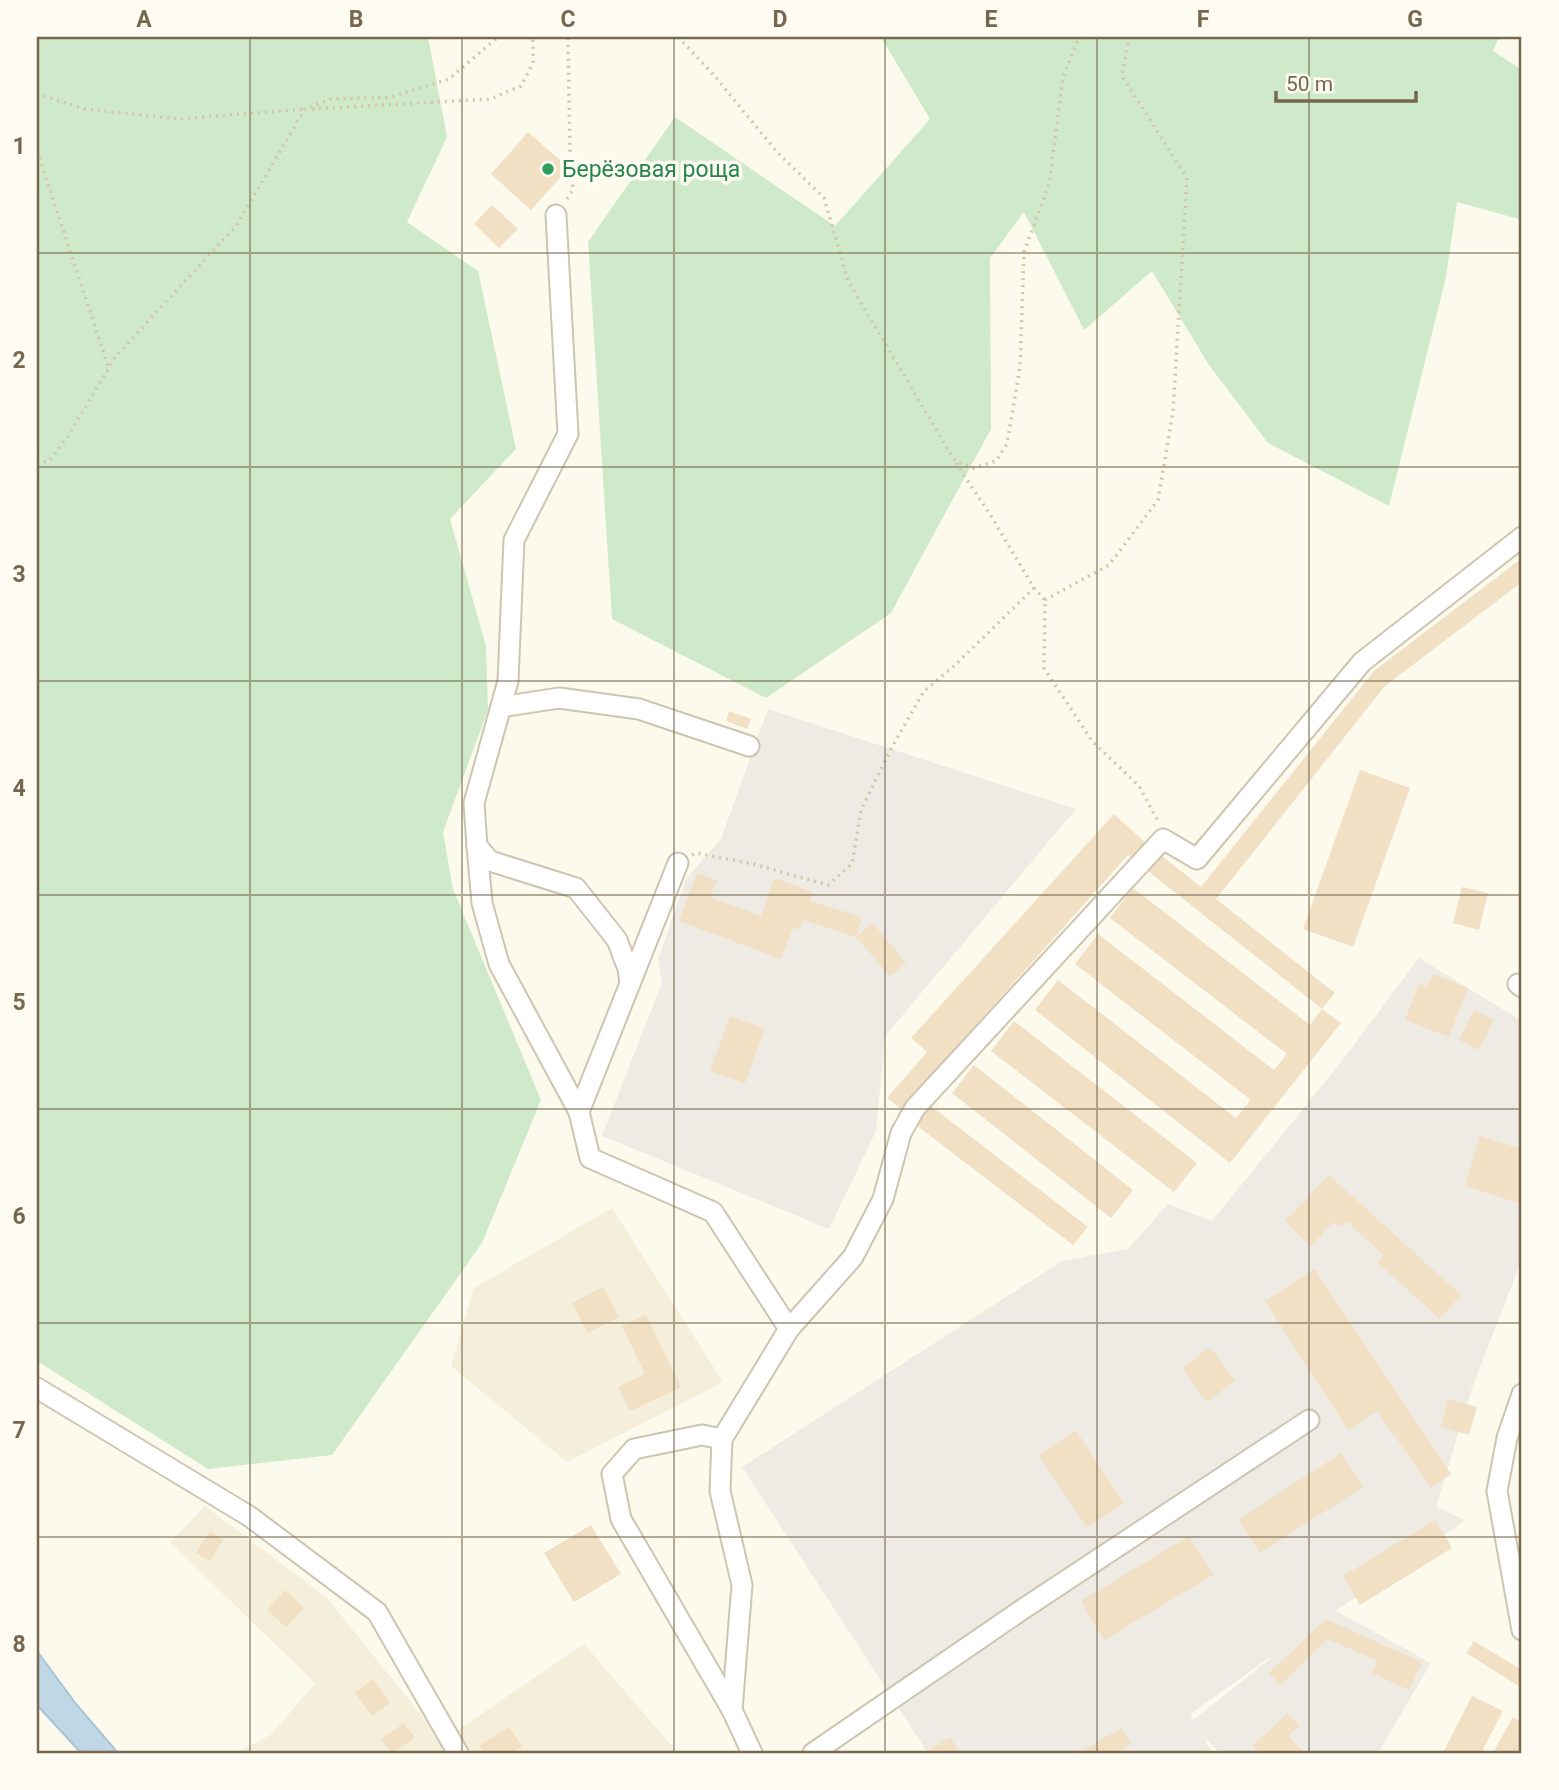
<svg xmlns="http://www.w3.org/2000/svg" width="1559" height="1790" viewBox="0 0 1559 1790" font-family="Roboto,sans-serif">
<style>
.residential{fill:#f4eeda}
.industrial{fill:#eeebe4;fill-rule:evenodd}
.green{fill:#cfeaca}
.water{fill:#c0d8e6;stroke:#a7c4d7;stroke-width:2}
.building{fill:#f1e0c4}
.lines{fill:none;stroke-linecap:round;stroke-linejoin:round}
.minor-casing{stroke:#cec5b1;stroke-width:23}
.path{stroke:#d6c4a7;stroke-width:3.5;stroke-dasharray:2 5;stroke-linecap:butt}
.minor{stroke:#fff;stroke-width:19}
.grid{fill:none;stroke:#77674f;stroke-width:2;stroke-opacity:0.55}
.leisure-dot{fill:#2e9e5b;stroke:#fefcf2;stroke-width:2.5}
.labels{text-anchor:middle;stroke-width:7;stroke-linejoin:round;paint-order:stroke}
.leisure-label{font-size:23px;fill:#27864d;stroke:#fefcf2;text-anchor:start}
.neatline{fill:none;stroke:#77674f;stroke-width:2.5}
.grid-label{font-size:23px;text-anchor:middle;font-weight:bold;fill:#77674f}
</style>
<rect width="100%" height="100%" fill="#fcfaec"/>
<g class="residential">
<path d="M612 1208 723 1382 567 1462 451 1366 474 1288Z"/>
<path d="M205 1506 327 1598 442 1741 584 1644 678 1753H236L272 1734 315 1683 170 1542Z"/>
</g>
<g class="industrial">
<path d="M768 709 1076 809 885 1036 876 1131 829 1229 602 1136 662 983 658 960 686 879 721 839Z"/>
<path d="M1419 958 1522 1021V1259L1472 1388 1436 1507 1465 1520 1336 1611 1431 1663 1378 1753H1220L1204 1737 1212 1753H928L742 1467 1062 1261 1128 1249 1168 1204 1212 1221 1342 1061ZM1269 1658 1270 1659 1193 1720 1190 1714Z"/>
</g>
<g class="green">
<path d="M37 37H428L447 137 407 222 478 271 516 449 450 519 486 646 488 710 443 832 453 889 541 1100 482 1243 332 1455 208 1469 37 1361Z"/>
<path d="M881 37H1499L1493 51 1522 70V220L1457 202 1446 277 1389 506 1268 443 1209 365 1152 271 1084 330 1024 212 990 258 991 429 891 613 766 698 612 619 588 242 675 117 835 226 930 119Z"/>
</g>
<path class="water" d="M37 1651 76 1704 118 1753H81L37 1705Z"/>
<g class="building">
<path d="M528 132 569 168 531 210 491 174Z"/>
<path d="M492 205 518 229 499 248 474 224Z"/>
<path d="M1522 558V582L1385 686 1216 899 1335 993 1322 1009 1148 871 1161 855 1201 887 1374 671Z"/>
<path d="M729 711 751 719 747 729 726 721Z"/>
<path d="M1360 770 1410 788 1353 947 1303 929Z"/>
<path d="M1114 814 1148 845 1135 861 1128 855 901 1109 887 1098 927 1052 911 1038Z"/>
<path d="M697 873 717 880 710 897 761 916 774 878 813 892 810 901 862 917 856 937 803 920 800 930 793 927 781 959 679 921Z"/>
<path d="M1462 887 1488 893 1479 930 1453 923Z"/>
<path d="M1133 888 1310 1025 1322 1009 1341 1023 1230 1163 1035 1010 1058 980 1236 1118 1251 1100 1075 964 1098 934 1274 1070 1287 1054 1110 918Z"/>
<path d="M873 923 906 963 890 976 856 937Z"/>
<path d="M1433 974 1468 988 1449 1037 1405 1020 1419 984 1427 987Z"/>
<path d="M1474 1010 1494 1020 1479 1050 1459 1040Z"/>
<path d="M730 1016 765 1028 745 1083 710 1071Z"/>
<path d="M1014 1021 1197 1163 1174 1192 991 1051Z"/>
<path d="M974 1065 1133 1190 1111 1218 952 1093Z"/>
<path d="M931 1106 1088 1227 1073 1245 916 1125Z"/>
<path d="M1480 1136 1522 1149V1204L1465 1186Z"/>
<path d="M1329 1175 1461 1295 1440 1319 1377 1262 1383 1255 1348 1222 1338 1226 1333 1222 1311 1246 1285 1221Z"/>
<path d="M1315 1269 1451 1474 1431 1488 1377 1411 1348 1430 1265 1301Z"/>
<path d="M603 1287 619 1317 588 1333 572 1303Z"/>
<path d="M646 1315 681 1387 630 1411 618 1387 645 1374 622 1326Z"/>
<path d="M1210 1347 1235 1381 1207 1402 1182 1368Z"/>
<path d="M1448 1399 1477 1407 1469 1435 1441 1427Z"/>
<path d="M1076 1430 1124 1503 1087 1527 1039 1455Z"/>
<path d="M1341 1453 1363 1487 1260 1553 1238 1520Z"/>
<path d="M1435 1520 1452 1548 1360 1605 1343 1576Z"/>
<path d="M591 1525 621 1574 574 1602 544 1553Z"/>
<path d="M210 1531 223 1540 210 1561 196 1553Z"/>
<path d="M1189 1536 1213 1575 1104 1640 1081 1601Z"/>
<path d="M285 1590 304 1608 286 1627 267 1610Z"/>
<path d="M1326 1619 1422 1662 1409 1690 1372 1673 1377 1661 1328 1639 1280 1685 1269 1673Z"/>
<path d="M1474 1641 1522 1670V1688L1466 1653Z"/>
<path d="M373 1679 390 1703 372 1716 355 1693Z"/>
<path d="M1472 1696 1503 1711 1481 1753H1443Z"/>
<path d="M1288 1713 1299 1726 1289 1736 1304 1753H1261L1253 1745Z"/>
<path d="M1513 1717 1522 1722V1753H1493Z"/>
<path d="M404 1723 415 1738 392 1753 381 1739Z"/>
<path d="M509 1727 522 1746 511 1753H484L479 1746Z"/>
<path d="M1121 1728 1131 1744 1116 1753H1079Z"/>
<path d="M950 1737 960 1753H925Z"/>
</g>
<g class="lines">
<g class="minor-casing">
<g id="minor">
<path d="M556 215 568 434 514 540 508 681 474 803 477 846 490 861 576 888 617 940 628 969 630 983"/>
<path d="M501 707 559 698 639 709 749 746"/>
<path d="M477 846 482 903 499 964 579 1112"/>
<path d="M678 863 579 1112 590 1158 713 1212 789 1329"/>
<path d="M1518 984 1522 987"/>
<path d="M37 1388 249 1516 377 1612 458 1753"/>
<path d="M1522 1394 1507 1438 1497 1491 1522 1630"/>
<path d="M722 1439 702 1435 634 1449 612 1474 621 1519 732 1710 752 1753"/>
<path d="M732 1710 742 1585 720 1491 722 1439 789 1329 853 1257 883 1199 901 1133 915 1108 1163 839 1197 859 1362 662 1522 537"/>
<path d="M813 1753 1023 1609 1309 1420"/>
</g>
</g>
<g class="path">
<path d="M678 37 713 74 777 152 824 198 848 281 955 461 974 468 996 461 1007 444 1020 367 1024 252 1049 184 1063 77 1079 37"/>
<path d="M37 94 85 109 179 119 304 109"/>
<path d="M312 109 490 99 521 86 533 63V37"/>
<path d="M37 151 109 369"/>
<path d="M567 199 573 189 570 152 568 37"/>
<path d="M956 463 991 516 1034 588 1045 600 1044 668 1092 741 1139 786 1159 823"/>
<path d="M37 464 50 460 68 436 116 356 236 226 305 109 331 99 391 97 449 79 498 37"/>
<path d="M1045 600 1109 565 1158 500 1173 412 1187 178 1122 76 1129 37"/>
<path d="M692 855 696 853 753 864 828 885 852 864 861 810 891 749 924 691 953 667 1034 588"/>
</g>
<use href="#minor" class="minor"/>
</g>
<path class="grid" d="M250 37V1753M462 37V1753M674 37V1753M885 37V1753M1097 37V1753M1309 37V1753M37 253H1522M37 467H1522M37 681H1522M37 895H1522M37 1109H1522M37 1323H1522M37 1537H1522"/>
<circle class="leisure-dot" cx="548" cy="169" r="7"/>
<g class="labels">
<g class="leisure-label">
<text x="562" y="177">Берёзовая роща</text>
</g>
</g>
<rect width="1559" height="1790" fill="none" stroke="#fefcf2" stroke-width="77"/>
<path d="M1276 91v10h140v-10" fill="none" stroke="#77674f" stroke-width="3.5"/>
<text x="1286" y="91" font-size="21" fill="#77674f" stroke="#fefcf2" stroke-width="5" paint-order="stroke">50 m</text>
<rect x="38" y="38" width="1482" height="1714" class="neatline"/>
<g class="grid-label">
<text x="144" y="27">A</text>
<text x="356" y="27">B</text>
<text x="568" y="27">C</text>
<text x="780" y="27">D</text>
<text x="991" y="27">E</text>
<text x="1203" y="27">F</text>
<text x="1415" y="27">G</text>
<text x="19" y="154">1</text>
<text x="19" y="368">2</text>
<text x="19" y="582">3</text>
<text x="19" y="796">4</text>
<text x="19" y="1010">5</text>
<text x="19" y="1224">6</text>
<text x="19" y="1438">7</text>
<text x="19" y="1652">8</text>
</g>
</svg>
